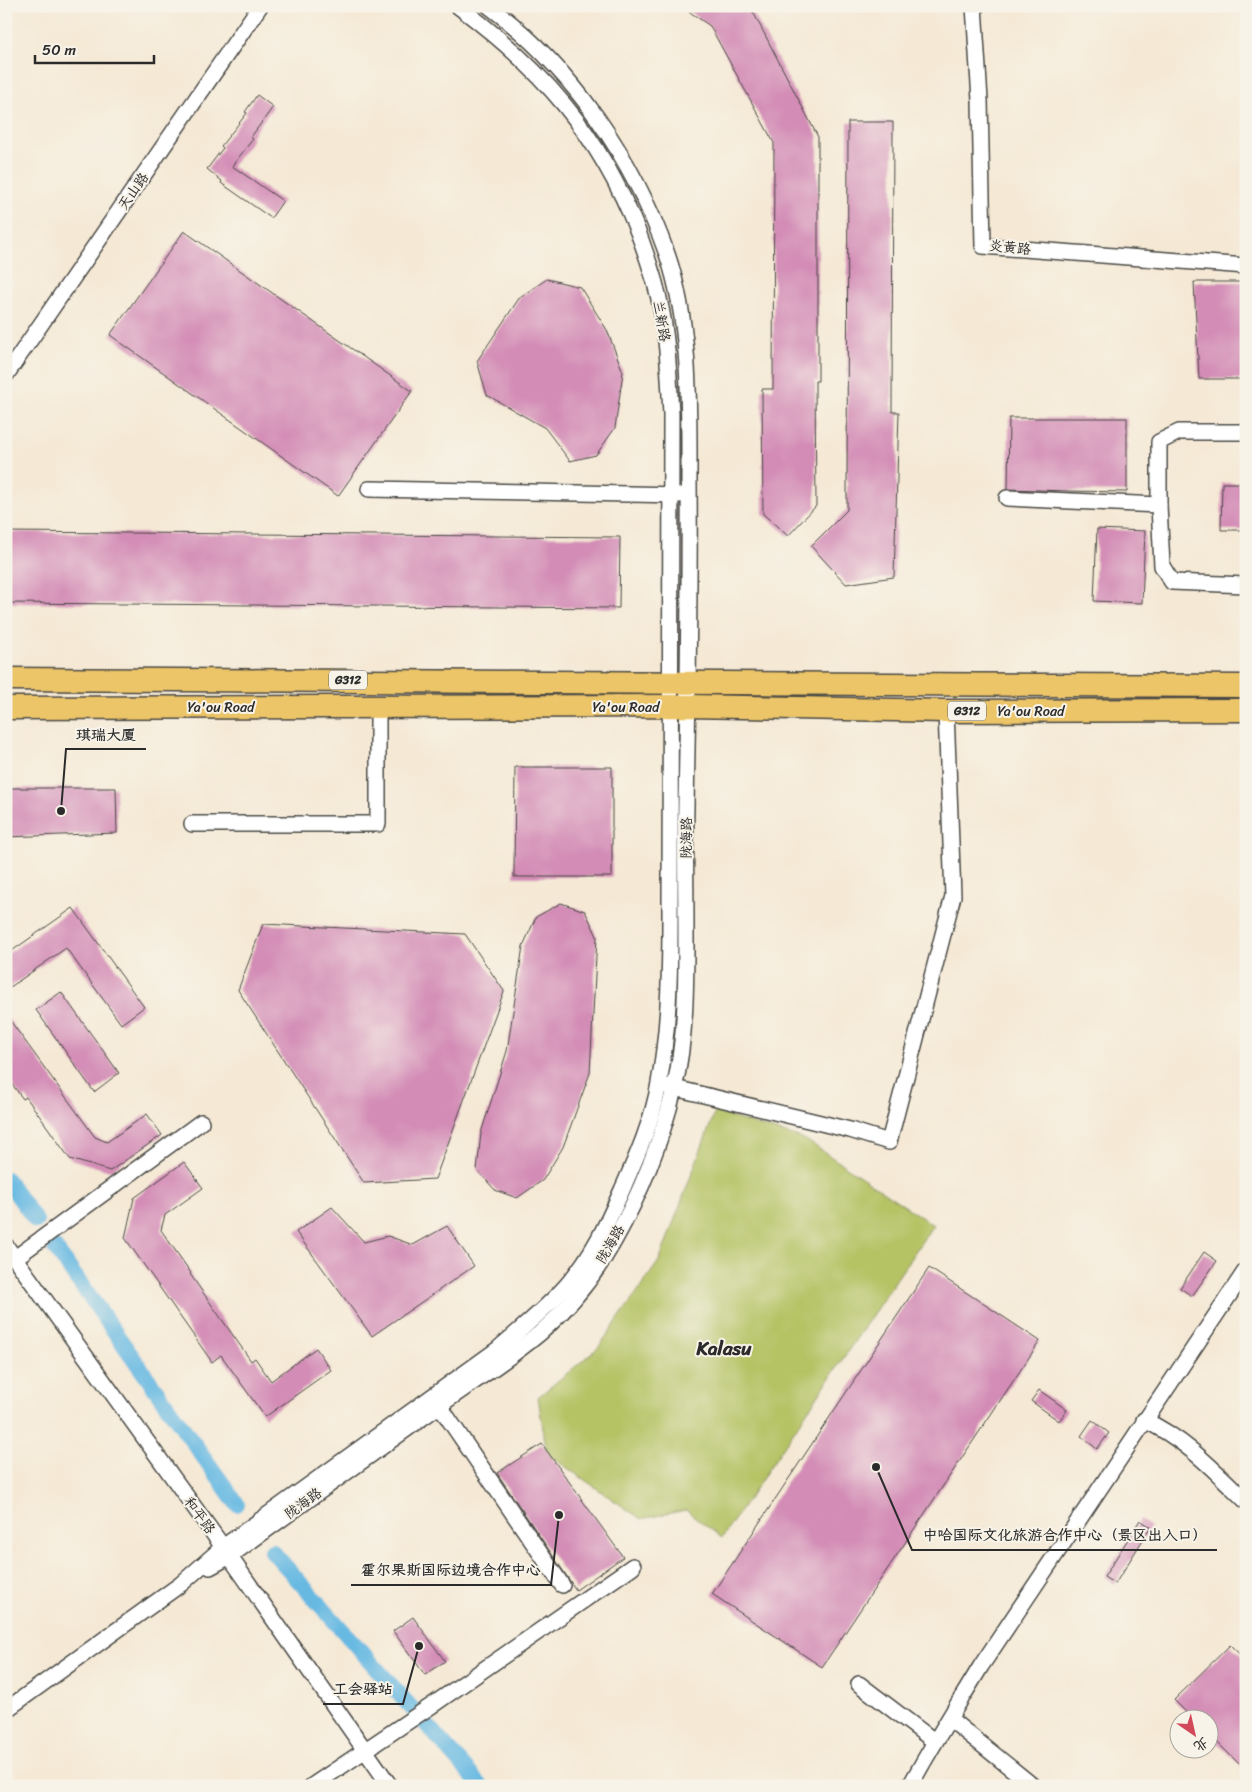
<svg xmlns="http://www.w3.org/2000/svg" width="1252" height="1792" viewBox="0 0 1252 1792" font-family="Sriracha,'LXGW WenKai TC',sans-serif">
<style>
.green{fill:#b5c365;stroke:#707748}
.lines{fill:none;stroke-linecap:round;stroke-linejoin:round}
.canal{stroke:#67b9e2;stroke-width:16}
.building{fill:#d38cb6}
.minor-casing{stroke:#494844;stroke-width:18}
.highway-casing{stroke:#494844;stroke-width:25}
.minor{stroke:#fff;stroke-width:15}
.highway{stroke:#edc569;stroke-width:22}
.labels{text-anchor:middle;stroke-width:4;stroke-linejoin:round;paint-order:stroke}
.shield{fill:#f7f3e8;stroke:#686764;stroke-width:1}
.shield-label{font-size:12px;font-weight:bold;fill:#2b2b2b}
.street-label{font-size:14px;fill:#2b2b2b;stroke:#f7f3e8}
.district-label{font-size:19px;font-weight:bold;fill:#2b2b2b;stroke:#f7f3e8}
.leader{fill:none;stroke:#2b2b2b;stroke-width:2}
.callout-dot{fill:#2b2b2b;stroke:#f7f3e8;stroke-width:2}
.callout-label{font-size:15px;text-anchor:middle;font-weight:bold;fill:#2b2b2b;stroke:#f7f3e8;stroke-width:4;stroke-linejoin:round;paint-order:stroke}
</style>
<rect width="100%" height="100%" fill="#f7f3e8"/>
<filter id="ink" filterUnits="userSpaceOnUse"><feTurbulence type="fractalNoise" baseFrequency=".02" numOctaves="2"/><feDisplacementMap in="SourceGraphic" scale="10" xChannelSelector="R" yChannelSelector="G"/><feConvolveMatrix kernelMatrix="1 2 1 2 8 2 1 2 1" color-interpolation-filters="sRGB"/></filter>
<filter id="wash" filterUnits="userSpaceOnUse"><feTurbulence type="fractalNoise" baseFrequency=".0096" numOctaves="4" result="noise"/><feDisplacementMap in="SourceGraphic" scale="20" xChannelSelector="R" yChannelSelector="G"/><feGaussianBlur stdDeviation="1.12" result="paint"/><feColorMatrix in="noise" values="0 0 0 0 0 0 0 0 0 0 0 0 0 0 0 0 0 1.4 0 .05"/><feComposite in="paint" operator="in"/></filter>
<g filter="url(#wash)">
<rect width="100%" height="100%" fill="#f5e9d5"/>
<path class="green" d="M715 1112 806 1140 933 1225 722 1538 686 1510 641 1519 547 1454 538 1397 598 1348 659 1261Z"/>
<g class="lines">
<g class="canal">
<path d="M6 1179 36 1221"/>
<path d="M55 1248 237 1504"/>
<path d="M272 1551 481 1786"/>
</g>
</g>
<g id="blocks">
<g class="building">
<path d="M681 6H750L818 137V381H815L816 506 788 536 763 514 762 389H773L774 143 710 26Z"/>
<path d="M257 95 273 107 251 137 253 139 232 166 283 201 271 218 221 183 222 181 207 169 223 148 221 146 247 113 245 112Z"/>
<path d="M848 122H893L892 412H899L894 577 846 584 811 546 847 510Z"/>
<path d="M184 231 412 391 338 496 110 335Z"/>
<path d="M547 279 580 287 607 330 623 372 615 428 596 455 570 461 545 428 487 395 477 361 520 297Z"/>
<path d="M1194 282H1246V379H1199Z"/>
<path d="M1009 418H1127V492L1069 491 1008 489Z"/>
<path d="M1222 483H1246V530H1221Z"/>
<path d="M1097 529 1145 531 1142 603 1094 601Z"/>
<path d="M6 532 620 537 619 608 6 603Z"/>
<path d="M515 767H612V877H514Z"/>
<path d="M6 788H116L117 833 6 837Z"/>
<path d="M561 903 585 911 597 936 590 1073 563 1147 543 1180 517 1198 495 1190 477 1170 481 1133 507 1051 523 946 536 917Z"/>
<path d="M73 908 144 1007 121 1024 66 948 6 990V955Z"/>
<path d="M263 924 465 934 504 991 435 1179 364 1183 238 990Z"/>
<path d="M61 992 119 1073 94 1092 36 1010Z"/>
<path d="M6 1015 95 1137 107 1142 147 1114 162 1135 110 1171 70 1159 26 1097 23 1099 6 1076Z"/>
<path d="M184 1162 203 1188 165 1215 161 1230 191 1273 190 1274 251 1361 255 1358 271 1381 316 1348 331 1370 265 1417 221 1355 212 1362 125 1238 134 1198Z"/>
<path d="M332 1207 364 1242 388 1236 413 1245 447 1226 474 1266 372 1336 296 1232Z"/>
<path d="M1204 1252 1217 1261 1192 1296 1180 1288Z"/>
<path d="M929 1268 1040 1341 822 1667 712 1594Z"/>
<path d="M1039 1390 1067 1410 1059 1421 1031 1401Z"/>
<path d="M1092 1420 1109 1433 1097 1449 1081 1436Z"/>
<path d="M542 1444 623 1557 576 1590 497 1473Z"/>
<path d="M1140 1520 1151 1527 1115 1584 1104 1577Z"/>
<path d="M413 1617 445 1661 425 1675 393 1631Z"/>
<path d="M1230 1645 1246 1660V1771L1210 1735V1720H1194L1174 1700Z"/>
</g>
</g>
</g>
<g filter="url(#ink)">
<use href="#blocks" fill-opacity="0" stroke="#494844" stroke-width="1"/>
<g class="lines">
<g class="minor-casing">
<g id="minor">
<path d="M974 6 980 100 983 246 1246 266"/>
<path d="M6 375 260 6"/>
<path d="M369 489 680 495"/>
<path d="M1007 498 1159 505 1162 566 1172 582 1246 585"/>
<path d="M1159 505V442L1179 432H1246"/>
<path d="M192 824H378V706"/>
<path d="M666 1086 850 1130 889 1142 953 896 946 711"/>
<path d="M6 1246 223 1547 390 1786"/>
<path d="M15 1258 201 1122"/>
<path d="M439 1405 562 1585"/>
<path d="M1144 1420C1184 1438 1215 1471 1246 1501"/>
<path d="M210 1567 230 1556C294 1510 358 1464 422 1418 461 1389 503 1364 540 1333 570 1307 595 1275 614 1241 640 1195 662 1140 674 1089 686 1039 686 986 686 935 686 892 685 850 686 807 688 698 690 589 689 480 689 407 691 323 667 254 632 156 573 69 489 6"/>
<path d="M859 1684 934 1741"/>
<path d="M6 1710 181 1584 223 1547 498 1349C522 1328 547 1308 567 1285 592 1256 607 1224 622 1190 637 1156 653 1120 659 1083 669 1028 670 973 670 917L671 414C669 378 668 343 661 308 656 282 647 256 638 232 599 133 542 69 458 6"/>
<path d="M950 1719 1033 1786"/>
<path d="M312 1786 434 1704 633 1566"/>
<path d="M910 1786C932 1745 957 1706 981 1666L1246 1270"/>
</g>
</g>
<g class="highway-casing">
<g id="highway">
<path d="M6 679 1246 686"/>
<path d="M6 708 688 706 946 711 1246 710"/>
</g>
</g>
<use href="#minor" class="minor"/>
<use href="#highway" class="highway"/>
</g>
</g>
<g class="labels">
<g class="shield">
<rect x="329" y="670.5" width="38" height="19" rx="4"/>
<rect x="948" y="701.5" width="38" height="19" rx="4"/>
</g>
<g class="shield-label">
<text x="348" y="684">G312</text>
<text x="967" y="715">G312</text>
</g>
<g class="street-label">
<text transform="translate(133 191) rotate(-55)" y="5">天山路</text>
<text transform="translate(1010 247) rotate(6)" y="5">炎黄路</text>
<text transform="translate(662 321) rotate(80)" y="5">兰新路</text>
<text x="221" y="712">Ya'ou Road</text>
<text x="626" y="712">Ya'ou Road</text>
<text x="1031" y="716">Ya'ou Road</text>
<text transform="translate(686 838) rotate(-89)" y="5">陇海路</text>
<text transform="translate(610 1244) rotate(-60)" y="5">陇海路</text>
<text transform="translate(303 1503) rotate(-36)" y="5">陇海路</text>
<text transform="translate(200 1515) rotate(54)" y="5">和平路</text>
</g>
<g class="district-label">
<text x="724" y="1355">Kalasu</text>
</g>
</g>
<path class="leader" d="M61 811L66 749H146M876 1467L912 1550H1217M559 1515L551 1585H351M419 1646L403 1704H323"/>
<g class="callout-dot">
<circle cx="61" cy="811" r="5"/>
<circle cx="876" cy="1467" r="5"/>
<circle cx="559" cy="1515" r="5"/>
<circle cx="419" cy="1646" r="5"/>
</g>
<g class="callout-label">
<text x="106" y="740">琪瑞大厦</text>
<text x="1065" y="1540">中哈国际文化旅游合作中心（景区出入口）</text>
<text x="451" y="1575">霍尔果斯国际边境合作中心</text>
<text x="363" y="1694">工会驿站</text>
</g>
<rect width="1252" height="1792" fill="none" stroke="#f7f3e8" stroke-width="25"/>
<g transform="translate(1194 1734) rotate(146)"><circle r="24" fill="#f7f3e8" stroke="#a5a39c"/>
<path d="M0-4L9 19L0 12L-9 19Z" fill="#d1495b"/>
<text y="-8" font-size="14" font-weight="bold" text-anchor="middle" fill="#2b2b2b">北</text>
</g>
<path d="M35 55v8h119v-8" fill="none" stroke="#2b2b2b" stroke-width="2.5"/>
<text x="42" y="55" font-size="15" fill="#2b2b2b" stroke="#f7f3e8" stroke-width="4" paint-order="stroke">50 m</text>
</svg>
